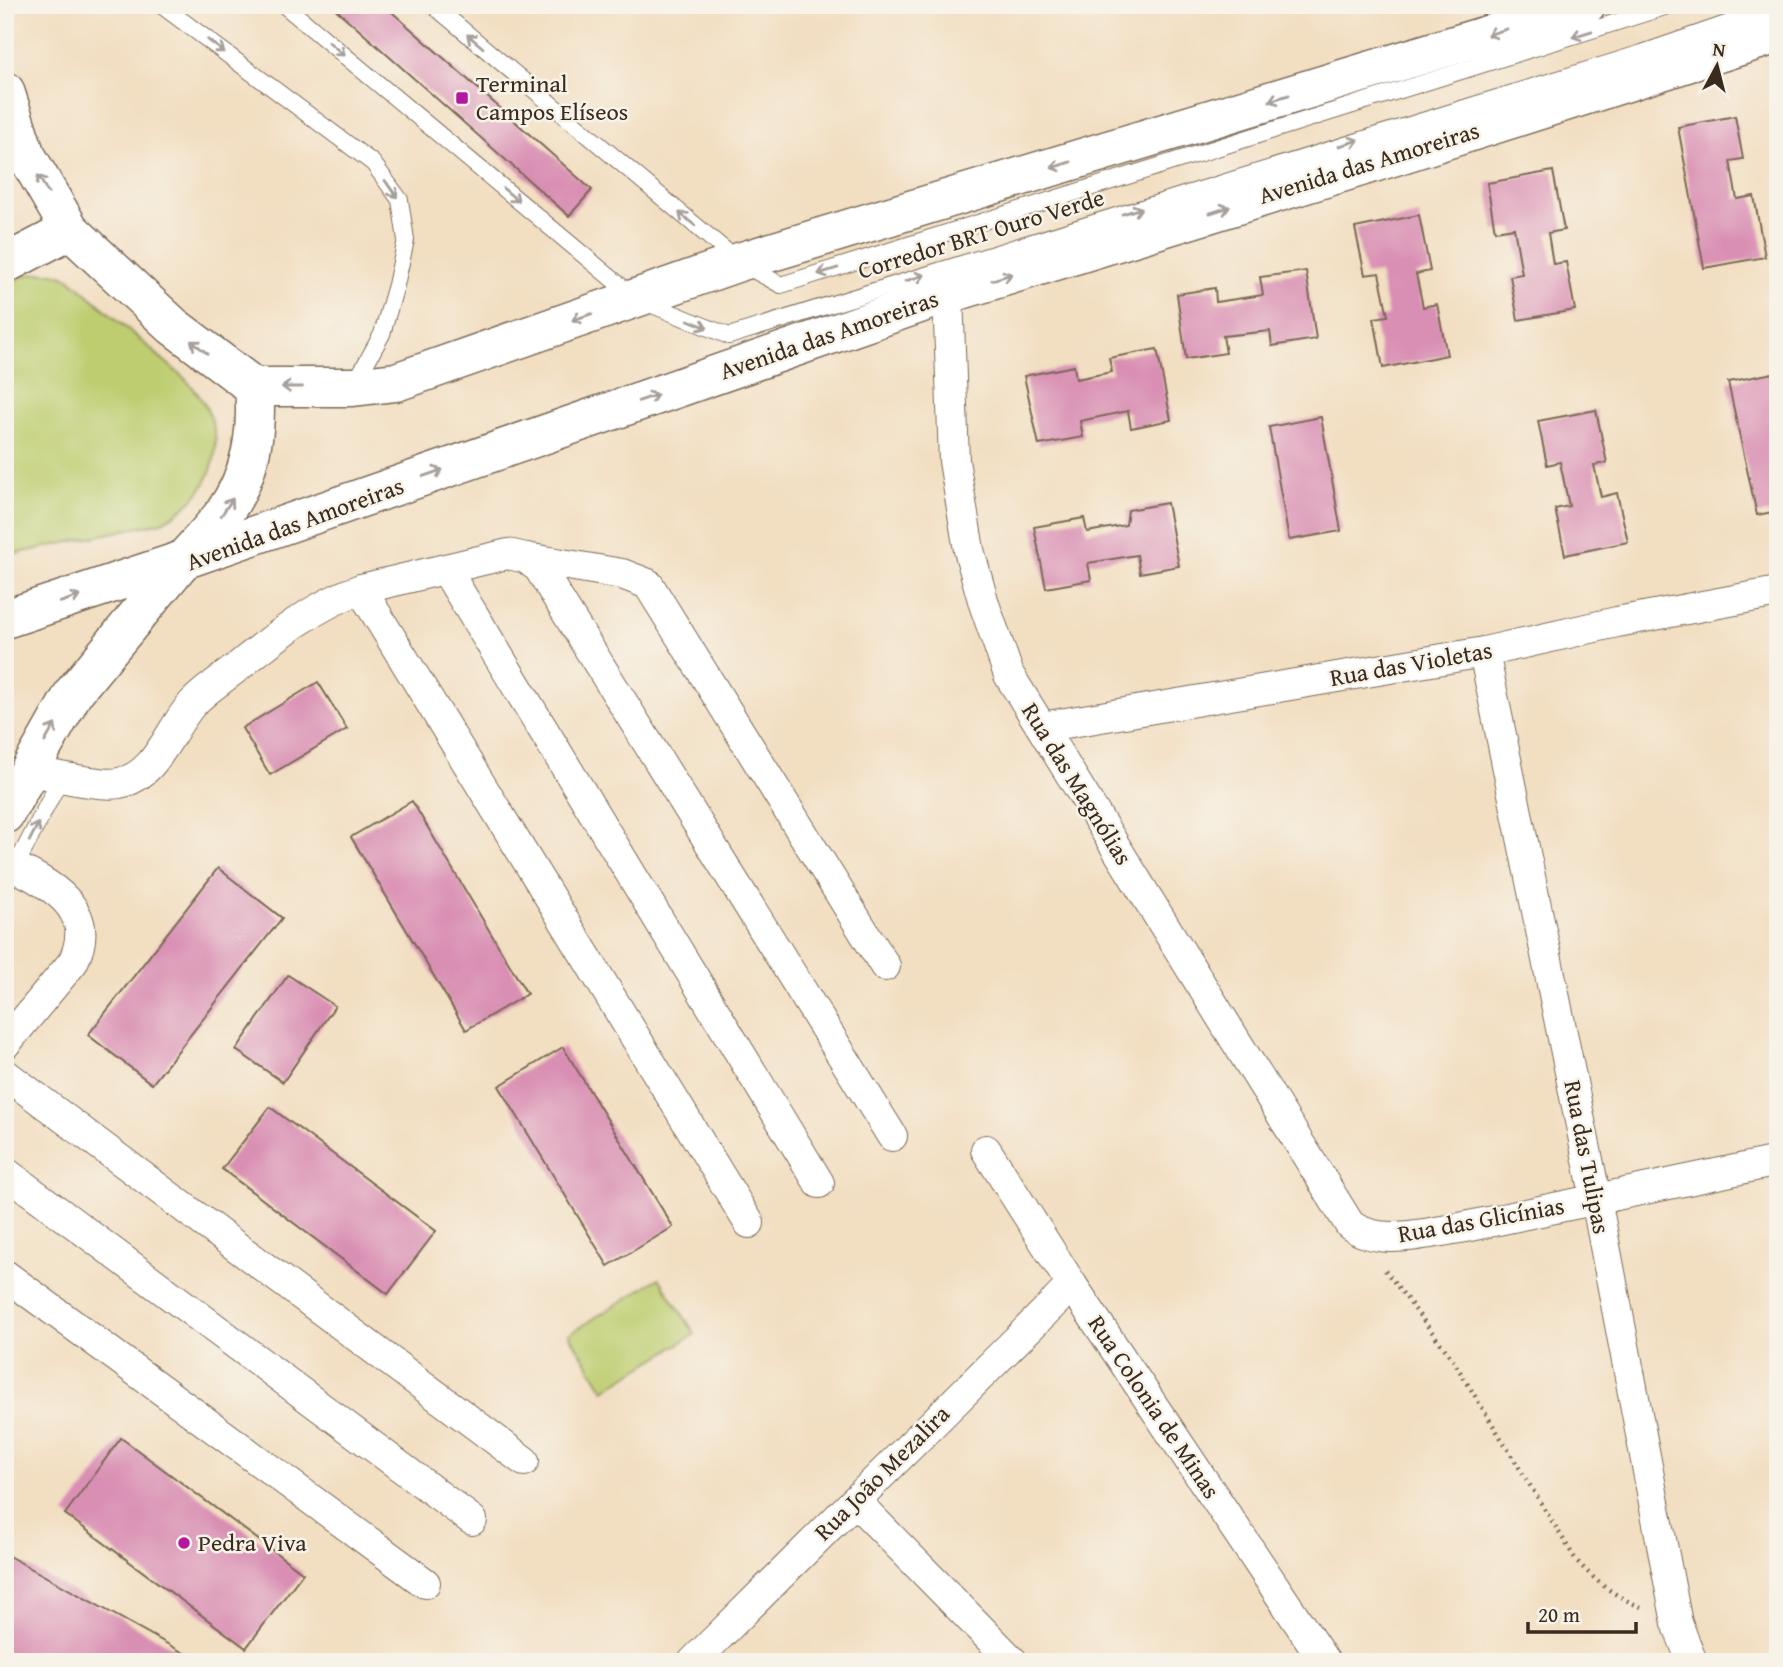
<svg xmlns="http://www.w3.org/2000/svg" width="1783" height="1667" viewBox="0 0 1783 1667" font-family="'Gentium Book Plus',serif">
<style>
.green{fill:#bdcd70;stroke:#7c7c47;stroke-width:2}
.building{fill:#d98fb3}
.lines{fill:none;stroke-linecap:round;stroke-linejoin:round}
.service-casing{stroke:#7b6957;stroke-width:18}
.minor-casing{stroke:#7b6957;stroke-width:32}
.secondary-casing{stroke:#7b6957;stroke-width:41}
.primary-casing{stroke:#7b6957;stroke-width:41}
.path{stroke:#7b6957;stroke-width:4.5;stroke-dasharray:2 5;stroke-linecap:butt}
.service{stroke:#fff;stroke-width:16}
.minor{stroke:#fff;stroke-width:30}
.secondary{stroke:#fff;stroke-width:38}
.primary{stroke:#fff;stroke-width:38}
.oneway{stroke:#a79f9a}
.poi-dot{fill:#b5179e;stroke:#f7f3e8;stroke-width:2.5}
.labels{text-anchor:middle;stroke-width:5;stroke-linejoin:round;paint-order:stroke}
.poi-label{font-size:24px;fill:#3b2a1e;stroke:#f7f3e8;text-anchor:start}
.street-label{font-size:24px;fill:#3b2a1e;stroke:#f7f3e8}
</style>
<rect width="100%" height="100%" fill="#f7f3e8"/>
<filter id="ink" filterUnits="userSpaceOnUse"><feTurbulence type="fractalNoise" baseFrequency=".0143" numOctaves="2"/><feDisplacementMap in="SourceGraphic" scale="14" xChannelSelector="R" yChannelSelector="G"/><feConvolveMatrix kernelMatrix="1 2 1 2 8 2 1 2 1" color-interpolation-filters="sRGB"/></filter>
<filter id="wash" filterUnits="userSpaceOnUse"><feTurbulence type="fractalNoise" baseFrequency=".00686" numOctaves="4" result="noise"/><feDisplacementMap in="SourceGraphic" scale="28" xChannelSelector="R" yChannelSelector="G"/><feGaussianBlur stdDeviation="1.57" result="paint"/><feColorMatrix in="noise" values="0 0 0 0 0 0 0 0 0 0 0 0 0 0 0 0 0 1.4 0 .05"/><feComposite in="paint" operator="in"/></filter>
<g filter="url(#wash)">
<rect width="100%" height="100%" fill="#f2dec1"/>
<g class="green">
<path d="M38 273H54L69 278 184 378C234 427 223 490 162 522L5 556V285L23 276Z"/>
<path d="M659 1278 695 1334 604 1390 569 1334Z"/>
</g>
<g id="blocks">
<g class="building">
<path d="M331 5H384L592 190 569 216Z"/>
<path d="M1735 116 1743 159 1730 161 1737 199 1754 196 1765 257 1704 268 1678 127Z"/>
<path d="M1553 171 1564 230 1548 233 1553 264 1566 262 1575 310 1518 320 1510 276 1522 274 1514 228 1495 231 1487 183Z"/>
<path d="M1419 215 1430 271 1416 274 1423 307 1437 304 1447 355 1383 368 1374 318 1388 316 1379 273 1365 275 1355 228Z"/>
<path d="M1306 271 1316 339 1272 346 1270 331 1223 336 1226 353 1186 359 1177 294 1215 288 1216 302 1263 295 1260 277Z"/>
<path d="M1157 349 1171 420 1131 428 1128 411 1080 421 1083 437 1039 445 1024 376 1074 366 1076 379 1112 372 1109 358Z"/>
<path d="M1778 372V511L1757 515 1728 382Z"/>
<path d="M1596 410 1607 463 1594 465 1601 497 1617 493 1628 542 1565 555 1555 509 1569 506 1560 462 1547 465 1538 421Z"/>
<path d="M1321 417 1341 531 1289 540 1269 427Z"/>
<path d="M1167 503 1179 566 1140 573 1137 555 1088 563 1091 580 1046 588 1034 527 1084 518 1087 532 1126 525 1128 510Z"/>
<path d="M318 682 347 729 270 775 242 728Z"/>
<path d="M412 801 527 994 466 1030 351 837Z"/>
<path d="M218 868 282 918 152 1084 88 1035Z"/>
<path d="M288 975 335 1006 283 1082 236 1050Z"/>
<path d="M563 1047 673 1227 608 1266 499 1086Z"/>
<path d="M270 1107 436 1231 388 1294 222 1169Z"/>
<path d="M121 1438 303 1573 246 1648 65 1514Z"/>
<path d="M5 1554 200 1662H5Z"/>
</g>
</g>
</g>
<g filter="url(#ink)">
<use href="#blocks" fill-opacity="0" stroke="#7b6957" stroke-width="2"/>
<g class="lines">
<g class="service-casing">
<g id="service">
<path d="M161 5 373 163 400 200 406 240 396 285 382 334 354 385"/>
<path d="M284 5 635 298 729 336 1642 53 1778 6"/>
<path d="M433 5 739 262 781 285 1671 5"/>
<path d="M5 887 62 776"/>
</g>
</g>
<g class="minor-casing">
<g id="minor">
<path d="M948 294 954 461 969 550 984 604 1009 675 1350 1225C1381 1247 1425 1233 1460 1228L1778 1161"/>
<path d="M526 558 622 574 648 584 885 966"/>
<path d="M446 570 819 1183"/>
<path d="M361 589 749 1223"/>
<path d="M1484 652 1596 1199 1677 1623 1692 1662"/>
<path d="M1042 727 1484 652 1617 622 1778 592"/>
<path d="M28 771C49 774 101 787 119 783 157 776 169 729 193 703 205 690 221 680 235 669 275 637 313 606 361 589L508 554 526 558 539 568 892 1136"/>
<path d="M5 862C46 882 100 907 73 962L5 1044"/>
<path d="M5 1074 524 1461"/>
<path d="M986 1150 1072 1285 1325 1662"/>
<path d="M5 1172 472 1520"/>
<path d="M5 1275 425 1583"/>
<path d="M855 1501 1013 1662"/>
<path d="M693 1662 1072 1285"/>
</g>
</g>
<g class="secondary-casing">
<path id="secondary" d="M5 814 74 692 183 560"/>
</g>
<g class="primary-casing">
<g id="primary">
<path d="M5 91 25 153 70 230 173 326 254 387"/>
<path d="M5 264 70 230"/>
<path d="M254 387H353L396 382 739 262 1586 5"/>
<path d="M184 559C197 544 212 529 224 513 251 475 258 433 254 387"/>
<path d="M5 619 183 560 948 294 1364 166 1778 34"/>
</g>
</g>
<path class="path" d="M1385 1270 1451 1357 1576 1560C1595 1581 1614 1596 1641 1607"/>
<use href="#service" class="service"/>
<use href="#minor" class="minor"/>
<use href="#secondary" class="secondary"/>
<use href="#primary" class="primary"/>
</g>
<defs><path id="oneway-shaft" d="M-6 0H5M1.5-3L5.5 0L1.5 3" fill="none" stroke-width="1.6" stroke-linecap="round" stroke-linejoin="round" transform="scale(1.75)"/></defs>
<g class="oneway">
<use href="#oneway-shaft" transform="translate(1497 32) rotate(163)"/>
<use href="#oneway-shaft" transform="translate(1582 34) rotate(163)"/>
<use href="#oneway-shaft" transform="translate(475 41) rotate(-140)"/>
<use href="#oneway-shaft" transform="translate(216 46) rotate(37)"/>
<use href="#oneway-shaft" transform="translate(337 49) rotate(40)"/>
<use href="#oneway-shaft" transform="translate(1279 98) rotate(163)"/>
<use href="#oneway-shaft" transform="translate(1349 143) rotate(-17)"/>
<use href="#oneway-shaft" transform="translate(1061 165) rotate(163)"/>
<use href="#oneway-shaft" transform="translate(43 184) rotate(-120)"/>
<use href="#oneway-shaft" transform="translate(391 189) rotate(55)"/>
<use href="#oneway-shaft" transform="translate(511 195) rotate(40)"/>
<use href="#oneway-shaft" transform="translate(1220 210) rotate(-17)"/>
<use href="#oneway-shaft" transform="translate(1132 211) rotate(-17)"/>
<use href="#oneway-shaft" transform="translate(687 219) rotate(-140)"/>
<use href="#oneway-shaft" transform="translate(828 271) rotate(163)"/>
<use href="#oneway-shaft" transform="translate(1002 277) rotate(-17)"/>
<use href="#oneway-shaft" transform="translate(915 278) rotate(-17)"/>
<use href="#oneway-shaft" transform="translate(582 317) rotate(161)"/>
<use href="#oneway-shaft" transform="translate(698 324) rotate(22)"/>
<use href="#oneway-shaft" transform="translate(199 347) rotate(-142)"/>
<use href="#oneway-shaft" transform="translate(292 387) rotate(180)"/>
<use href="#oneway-shaft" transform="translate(648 398) rotate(-19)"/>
<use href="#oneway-shaft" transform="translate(433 473) rotate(-19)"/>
<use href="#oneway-shaft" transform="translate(227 507) rotate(-56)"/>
<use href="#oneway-shaft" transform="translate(70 599) rotate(-19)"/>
<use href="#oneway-shaft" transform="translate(50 733) rotate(-60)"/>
<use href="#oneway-shaft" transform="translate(34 832) rotate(-63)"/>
</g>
</g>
<g class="poi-dot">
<rect x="455" y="91" width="14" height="14" rx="3.5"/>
<circle cx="184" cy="1543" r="7"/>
</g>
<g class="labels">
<g class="poi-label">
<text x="476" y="92">Terminal<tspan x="476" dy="28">Campos Elíseos</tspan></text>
<text x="198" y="1551">Pedra Viva</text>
</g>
<g class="street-label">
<text transform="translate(1369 163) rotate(-17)" y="8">Avenida das Amoreiras</text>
<text transform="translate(981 234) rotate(-17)" y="8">Corredor BRT Ouro Verde</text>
<text transform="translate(829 335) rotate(-19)" y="8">Avenida das Amoreiras</text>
<text transform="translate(295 524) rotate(-20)" y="8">Avenida das Amoreiras</text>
<text transform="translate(1411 664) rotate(-10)" y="8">Rua das Violetas</text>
<text transform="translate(1077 784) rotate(58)" y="8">Rua das Magnólias</text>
<text transform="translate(1587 1157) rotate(79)" y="8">Rua das Tulipas</text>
<text transform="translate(1481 1220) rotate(-10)" y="8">Rua das Glicínias</text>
<text transform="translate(1154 1407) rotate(56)" y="8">Rua Colonia de Minas</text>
<text transform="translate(882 1473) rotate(-45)" y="8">Rua João Mezalira</text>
</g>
</g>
<rect width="1783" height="1667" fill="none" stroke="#f7f3e8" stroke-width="28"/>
<g transform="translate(1717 66) rotate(7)" stroke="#f7f3e8" stroke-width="5" paint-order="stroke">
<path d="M0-5L12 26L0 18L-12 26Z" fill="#3b2a1e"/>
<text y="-10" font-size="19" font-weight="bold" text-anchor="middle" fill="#3b2a1e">N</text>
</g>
<path d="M1528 1622v10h108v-10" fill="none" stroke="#3b2a1e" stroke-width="3.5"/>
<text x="1538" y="1622" font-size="21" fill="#3b2a1e" stroke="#f7f3e8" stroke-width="5" paint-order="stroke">20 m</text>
</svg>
